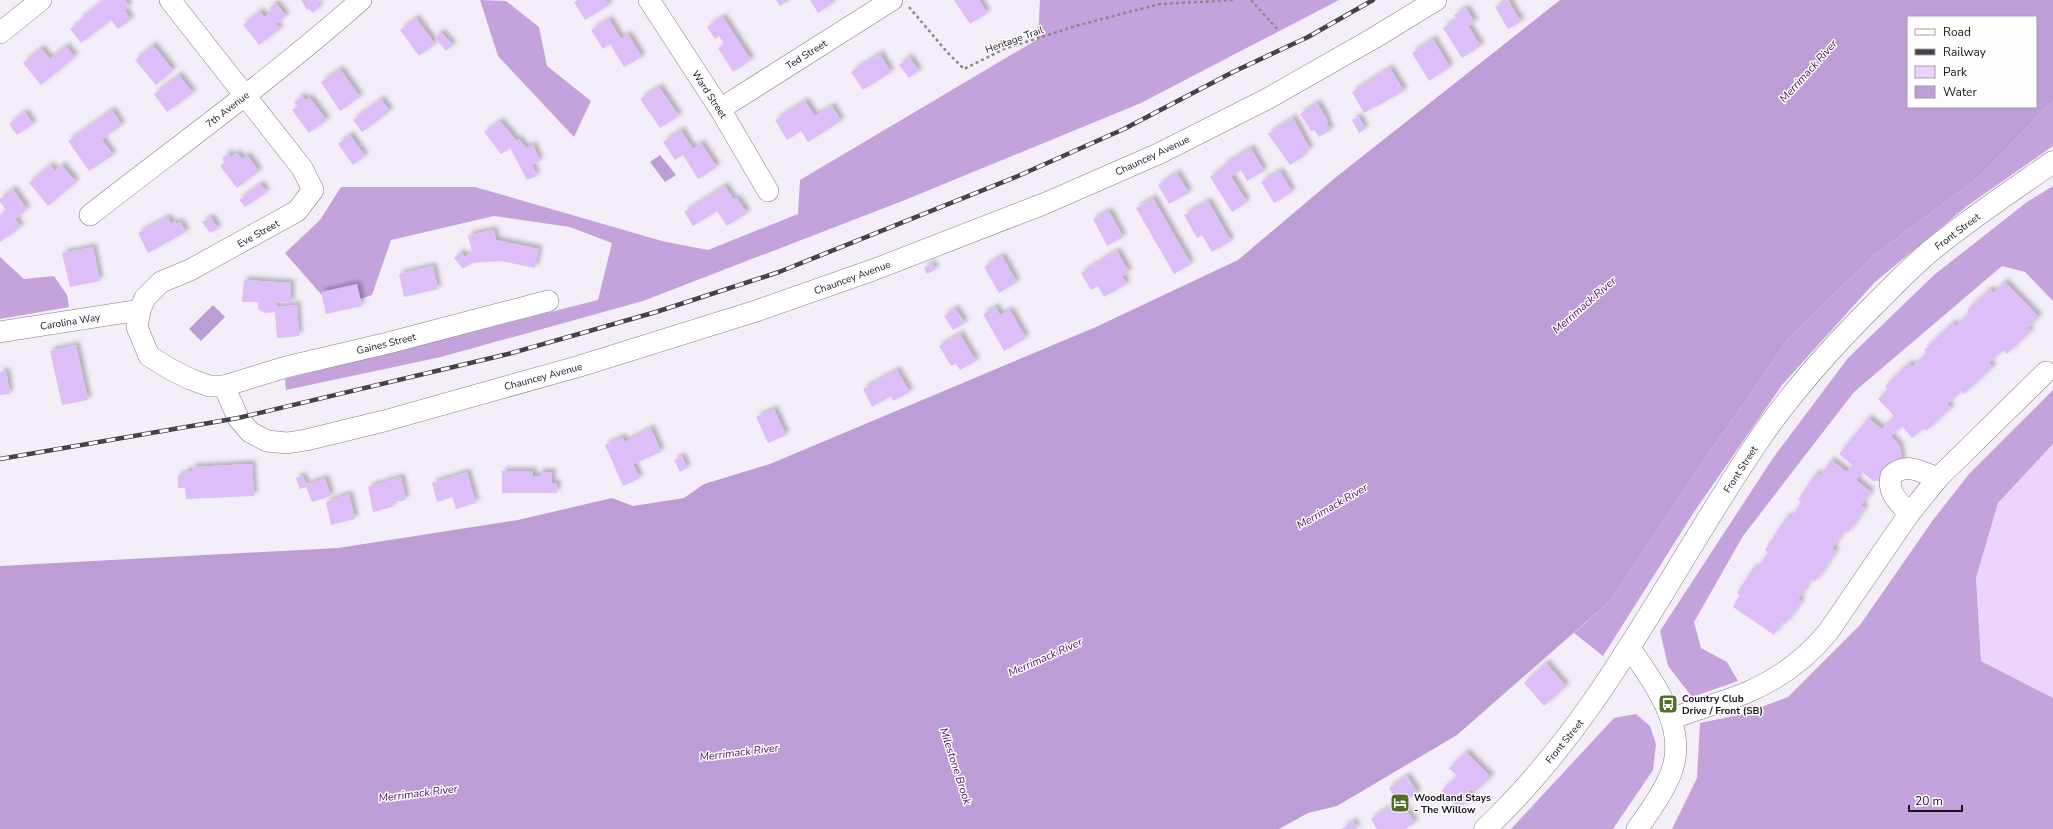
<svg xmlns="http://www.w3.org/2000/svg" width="2053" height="829" viewBox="0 0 2053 829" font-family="'Nunito Sans',sans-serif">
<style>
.green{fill:#ebd5fd}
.forest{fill:#c4a3dd}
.water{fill:#bd9dd6;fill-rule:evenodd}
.building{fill:#debef8;filter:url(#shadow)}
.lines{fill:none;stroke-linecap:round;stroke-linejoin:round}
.minor-casing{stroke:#827d86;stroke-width:22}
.major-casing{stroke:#827d86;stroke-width:23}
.path{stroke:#8b878d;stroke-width:2.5;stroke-dasharray:3 3;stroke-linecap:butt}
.minor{stroke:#fff;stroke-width:21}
.major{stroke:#fff;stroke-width:22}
.rail-casing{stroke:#454247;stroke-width:4.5}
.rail{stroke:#fefdff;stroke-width:3;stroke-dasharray:9;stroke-linecap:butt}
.labels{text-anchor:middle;stroke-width:3;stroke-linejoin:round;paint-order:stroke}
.street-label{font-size:10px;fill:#161417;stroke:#fefdff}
.poi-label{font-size:10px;font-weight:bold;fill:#161417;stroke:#fefdff;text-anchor:start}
.water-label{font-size:11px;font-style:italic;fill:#40165a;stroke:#fefdff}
</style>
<defs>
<filter id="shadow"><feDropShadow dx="3.5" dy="-3.5" stdDeviation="2" flood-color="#0004"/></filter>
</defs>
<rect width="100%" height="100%" fill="#f3eef7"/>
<path class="green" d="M2053 444V698L1981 661 1976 578 1998 503Z"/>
<g class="forest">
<path d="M480 0 506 1 539 27 547 66 591 101 574 137 498 56Z"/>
<path d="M1040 0H1339L1141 103 905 200 643 301 441 357 286 390 285 379 598 300 612 243 570 227 494 216 391 240 372 295 333 308 285 253 320 220 341 187H475L662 241 708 250 798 214 800 180 1038 39Z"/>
<path d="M2053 101V146L1967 206 1875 282 1782 385 1694 512 1603 656 1574 633 1610 601 1698 469 1789 338 1873 256 1975 180Z"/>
<path d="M2053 186V301L2025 272 2002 266 1854 392 1743 536 1694 622 1701 648 1727 662 1738 681 1692 697 1668 666 1660 631 1773 458 1848 358 1934 275 2027 202Z"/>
<path d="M0 257 24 279 54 276 67 295 69 307 0 319Z"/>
<path d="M2053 390V444L1998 503 1976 578 1981 661 2053 698V829H1672L1697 778 1700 723 1743 714 1788 697 1860 625 1933 520 1969 474Z"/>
<path d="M1636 714 1650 726 1656 744 1653 770 1613 829H1511L1614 718Z"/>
</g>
<g class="water">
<path d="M1560 0H2053V101L1975 180 1873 256 1789 338 1698 469 1610 601 1457 735 1337 806 1308 813 1279 829H0V566L338 548 518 520 612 498 633 506 684 498 704 484 770 464 1096 327 1238 260 1335 178ZM1908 17H2036V107H1908Z"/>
<path d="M660 155 676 175 665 182 650 162Z"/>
<path d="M213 305 225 317 201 341 189 329Z"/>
</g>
<g class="building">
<path d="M104 0H125L129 6 124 10 131 19 118 29 111 20 81 43 70 29 80 22 79 20Z"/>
<path d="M301 0H322L317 4 319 8 312 13 310 9 307 10Z"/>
<path d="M577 0H606L609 5 585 20 574 2Z"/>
<path d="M776 0H788V1L780 6Z"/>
<path d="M810 0H830L832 4 818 13Z"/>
<path d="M954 0H979L987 13 970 24Z"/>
<path d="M1508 0 1521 22 1508 29 1495 7Z"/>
<path d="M276 3 286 16 276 24 280 29 259 45 243 25 260 11 264 17 272 11 269 8Z"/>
<path d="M1466 8 1475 22 1468 26 1481 46 1462 58 1443 28 1457 19 1454 15Z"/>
<path d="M723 17 751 60 733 72 718 48 724 44 719 36 715 39 707 27Z"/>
<path d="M416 18 435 44 419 56 400 30Z"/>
<path d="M609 19 621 39 628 34 642 57 624 67 610 44 603 49 591 30Z"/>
<path d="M441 32 453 45 446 51 435 38Z"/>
<path d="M1433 39 1450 67 1429 81 1412 53Z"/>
<path d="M153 45 173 70 156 85 135 60Z"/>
<path d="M66 46 75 57 41 85 23 63 41 48 50 59Z"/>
<path d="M880 54 891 72 863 90 851 72Z"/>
<path d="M909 57 919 71 909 78 899 65Z"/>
<path d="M1390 68 1404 91 1364 113 1352 92Z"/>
<path d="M340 69 360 97 340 111 321 82Z"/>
<path d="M179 75 193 93 167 112 154 94Z"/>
<path d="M659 87 679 116 660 128 640 99Z"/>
<path d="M302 96 306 100 309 97 327 120 309 133 292 110 298 106 294 102Z"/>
<path d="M381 99 390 111 362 132 353 120Z"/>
<path d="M805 101 815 116 832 106 841 121 808 142 801 131 787 140 775 120Z"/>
<path d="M1317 103 1328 121 1326 122 1331 130 1319 137 1314 130 1311 131 1300 114Z"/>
<path d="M112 110 122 125 102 139 113 155 89 171 68 141Z"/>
<path d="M25 112 33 124 17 135 9 124Z"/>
<path d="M1359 117 1365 129 1359 133 1352 120Z"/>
<path d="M1293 118 1310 149 1303 154 1304 156 1290 165 1268 134Z"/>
<path d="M500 121 517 141 519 139 526 148 533 145 540 161 532 165 537 176 527 180 510 148 501 154 484 132Z"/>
<path d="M681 130 693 149 701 143 717 167 698 179 683 155 675 160 663 142Z"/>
<path d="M350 135 365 156 353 165 338 144Z"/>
<path d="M1251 148 1264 171 1247 181 1241 170 1231 176 1247 202 1232 212 1210 177 1223 168 1222 166Z"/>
<path d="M229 153 231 157 237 153 242 159 247 155 259 171 237 188 220 166 225 162 222 158Z"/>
<path d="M50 165 55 171 62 165 76 182 48 206 29 183Z"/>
<path d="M1280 171 1292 192 1274 203 1261 182Z"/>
<path d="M1177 173 1189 193 1169 204 1158 185Z"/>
<path d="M260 184 267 192 245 207 239 200Z"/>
<path d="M725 186 734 200 737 198 747 213 727 226 717 211 693 226 684 212Z"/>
<path d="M13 189 27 209 15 219 21 227 0 242V215L6 210 0 202V199Z"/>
<path d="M1153 198 1191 264 1174 274 1136 208Z"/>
<path d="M1208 201 1231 241 1212 252 1202 235 1197 238 1184 215Z"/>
<path d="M1109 211 1123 237 1107 246 1093 219Z"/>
<path d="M168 217 171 224 175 221 176 224 180 222 186 232 148 253 138 233Z"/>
<path d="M211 217 218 229 210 233 202 222Z"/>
<path d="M494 230 496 240 539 249 535 268 501 261 471 263 463 269 454 258 461 252 465 257 472 252 468 235Z"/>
<path d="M93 247 100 281 70 287 62 253Z"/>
<path d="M1117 251 1129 272 1122 276 1127 284 1104 297 1098 286 1091 290 1081 273Z"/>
<path d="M1002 256 1017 282 999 293 984 267Z"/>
<path d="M932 263 936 269 927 274 924 268Z"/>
<path d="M433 266 438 289 404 297 399 274Z"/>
<path d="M244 280 291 283V303L277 302V307L297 305 299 336 277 338 275 312 265 313 258 309V302H242Z"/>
<path d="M2005 282 2039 317 2027 328 2031 331 2007 354 2003 350 1989 363 1993 367 1964 394 1962 391 1947 404 1951 408 1926 431 1924 428 1912 438 1902 426 1891 436 1900 446 1904 474 1900 479 1873 481 1862 472 1856 480 1871 492 1861 505 1865 508 1848 533 1845 530 1832 548 1836 551 1815 582 1811 579 1798 600 1802 601 1785 624 1782 622 1774 635 1733 607 1740 595 1737 593 1754 567 1757 569 1768 552 1765 550 1787 516 1791 518 1801 502 1798 500 1816 473 1820 476 1831 460 1847 472 1852 465 1839 454 1868 418 1882 429 1894 416 1878 399 1888 389 1885 386 1909 363 1912 367 1927 353 1924 350 1953 323 1956 326 1969 313 1967 310 1990 289 1993 293Z"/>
<path d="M357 284 362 306 326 314 321 292Z"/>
<path d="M996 307 1000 315 1010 310 1026 338 1004 351 983 314Z"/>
<path d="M955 308 965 323 953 330 944 316Z"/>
<path d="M960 334 976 361 960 370 956 364 951 366 939 346Z"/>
<path d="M76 345 88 400 62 405 50 351Z"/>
<path d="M897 370 910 392 893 401 891 396 872 407 863 389Z"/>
<path d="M6 371 10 394 0 395V372Z"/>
<path d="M774 409 786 435 768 443 756 417Z"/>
<path d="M651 428 661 452 633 464 640 478 623 486 605 445 622 437 625 442Z"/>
<path d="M682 456 687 468 680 472 674 460Z"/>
<path d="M252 464 254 496 186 499 185 488H178V475L185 474V471H192V467Z"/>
<path d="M502 471H533V476H540V472H552V483H557V493H502Z"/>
<path d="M467 472 476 503 456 509 452 497 437 502 432 483Z"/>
<path d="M303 476 306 485 325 478 331 496 312 502 306 487 300 489 296 478Z"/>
<path d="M401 477 406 500 392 502 393 507 373 512 368 487Z"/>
<path d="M349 494 355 519 331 525 326 502Z"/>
<path d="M1546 663 1566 686 1544 706 1524 683Z"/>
<path d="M1466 752 1491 777 1475 792 1472 789 1468 792 1472 796 1459 808 1441 791 1457 776 1449 768Z"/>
<path d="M1407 776 1418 793 1402 803 1415 823 1405 829H1377L1371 819 1397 802 1389 788Z"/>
<path d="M1353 821 1358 829H1341Z"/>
</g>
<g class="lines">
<g class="minor-casing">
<g id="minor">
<path d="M170 0 302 168 313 190 297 211 190 270 161 282 145 298 140 310 137 327 149 356 170 369 190 379 209 386H224L238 418 250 432 267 441 287 443 306 440 384 421 580 366 756 311 873 270 1046 203 1158 154 1267 99 1374 38 1436 0"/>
<path d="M649 0 720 109 768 191"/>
<path d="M0 33 41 0"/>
<path d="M720 109 892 0"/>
<path d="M90 215C181 144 275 76 361 0"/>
<path d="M0 332 140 310"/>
<path d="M224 386 286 367 388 343 548 301"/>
<path d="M1909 514C1899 502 1887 493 1891 476 1906 461 1920 472 1938 478"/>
<path d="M1630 648C1656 687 1693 733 1667 782 1659 799 1648 814 1637 829"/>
<path d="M1672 719C1697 708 1723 703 1748 692 1780 678 1806 659 1828 632L1909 514 1938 478 2046 372"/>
</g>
</g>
<g class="major-casing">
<path id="major" d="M1485 829C1606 715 1670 568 1763 434 1795 388 1833 346 1873 306 1893 286 1912 266 1934 248 1972 217 2013 190 2053 162"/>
</g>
<g class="path">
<path d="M1251 0 1279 31"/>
<path d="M909 7 947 52 964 69 1004 49 1079 25 1160 4 1235 0"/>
</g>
<use href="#minor" class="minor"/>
<use href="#major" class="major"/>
<g class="rail-casing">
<path id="rail" d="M0 459 238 418 508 354 656 312 779 272 1018 176 1124 129 1233 72 1308 37 1373 0"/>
</g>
<use href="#rail" class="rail"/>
</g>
<defs>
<g id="bus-square" transform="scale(1)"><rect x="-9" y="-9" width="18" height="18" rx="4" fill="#4f7026" stroke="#fefdff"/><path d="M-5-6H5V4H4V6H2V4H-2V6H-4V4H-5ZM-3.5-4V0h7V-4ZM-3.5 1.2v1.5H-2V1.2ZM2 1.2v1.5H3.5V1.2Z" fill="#fff"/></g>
<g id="hotel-square" transform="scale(1)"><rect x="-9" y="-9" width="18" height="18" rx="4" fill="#4f7026" stroke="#fefdff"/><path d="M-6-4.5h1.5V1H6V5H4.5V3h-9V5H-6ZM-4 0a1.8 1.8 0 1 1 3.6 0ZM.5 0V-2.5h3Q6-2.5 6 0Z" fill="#fff"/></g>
</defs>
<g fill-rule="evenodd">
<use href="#bus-square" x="1668" y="704"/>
<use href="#hotel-square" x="1400" y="803"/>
</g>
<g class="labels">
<g class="street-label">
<text transform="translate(1014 39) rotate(-20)" y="4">Heritage Trail</text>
<text transform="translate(806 54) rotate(-32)" y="4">Ted Street</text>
<text transform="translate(710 94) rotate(57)" y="4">Ward Street</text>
<text transform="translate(227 109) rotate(-38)" y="4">7th Avenue</text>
<text transform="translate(1152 155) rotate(-25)" y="4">Chauncey Avenue</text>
<text transform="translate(1957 231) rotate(-37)" y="4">Front Street</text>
<text transform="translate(258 233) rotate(-29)" y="4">Eve Street</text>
<text transform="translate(852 277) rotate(-20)" y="4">Chauncey Avenue</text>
<text transform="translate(70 321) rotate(-9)" y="4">Carolina Way</text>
<text transform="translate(386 343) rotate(-14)" y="4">Gaines Street</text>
<text transform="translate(543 376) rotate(-15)" y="4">Chauncey Avenue</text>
<text transform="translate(1740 469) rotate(-57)" y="4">Front Street</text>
<text transform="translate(1564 741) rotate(-51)" y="4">Front Street</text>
</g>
<g class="poi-label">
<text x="1682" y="702">Country Club<tspan x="1682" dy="12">Drive / Front (SB)</tspan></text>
<text x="1414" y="801">Woodland Stays<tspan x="1414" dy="12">- The Willow</tspan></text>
</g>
<g class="water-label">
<text transform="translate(1808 71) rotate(-48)" y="4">Merrimack River</text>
<text transform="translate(1584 305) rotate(-41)" y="4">Merrimack River</text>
<text transform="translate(1332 506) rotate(-30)" y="4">Merrimack River</text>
<text transform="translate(1045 657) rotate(-24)" y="4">Merrimack River</text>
<text transform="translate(739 752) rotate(-7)" y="4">Merrimack River</text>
<text transform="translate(956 766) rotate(72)" y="4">Milestone Brook</text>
<text transform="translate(418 793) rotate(-7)" y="4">Merrimack River</text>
</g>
</g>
<rect x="1907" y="16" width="130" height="92" fill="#fefdff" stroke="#a1a0a2"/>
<rect x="1915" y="29" width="20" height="6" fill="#ffffff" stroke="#a1a0a2"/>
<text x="1943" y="36" font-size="12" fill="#161417">Road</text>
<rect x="1915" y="49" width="20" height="6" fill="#454247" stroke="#a1a0a2"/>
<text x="1943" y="56" font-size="12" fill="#161417">Railway</text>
<rect x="1915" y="66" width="20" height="12" fill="#ebd5fd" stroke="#a1a0a2"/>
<text x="1943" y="76" font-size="12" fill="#161417">Park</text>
<rect x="1915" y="86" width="20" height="12" fill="#bd9dd6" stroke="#a1a0a2"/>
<text x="1943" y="96" font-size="12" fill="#161417">Water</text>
<path d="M1909 805v6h53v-6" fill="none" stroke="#161417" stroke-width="2"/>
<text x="1915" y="805" font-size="12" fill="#161417" stroke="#fefdff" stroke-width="3" paint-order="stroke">20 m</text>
</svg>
